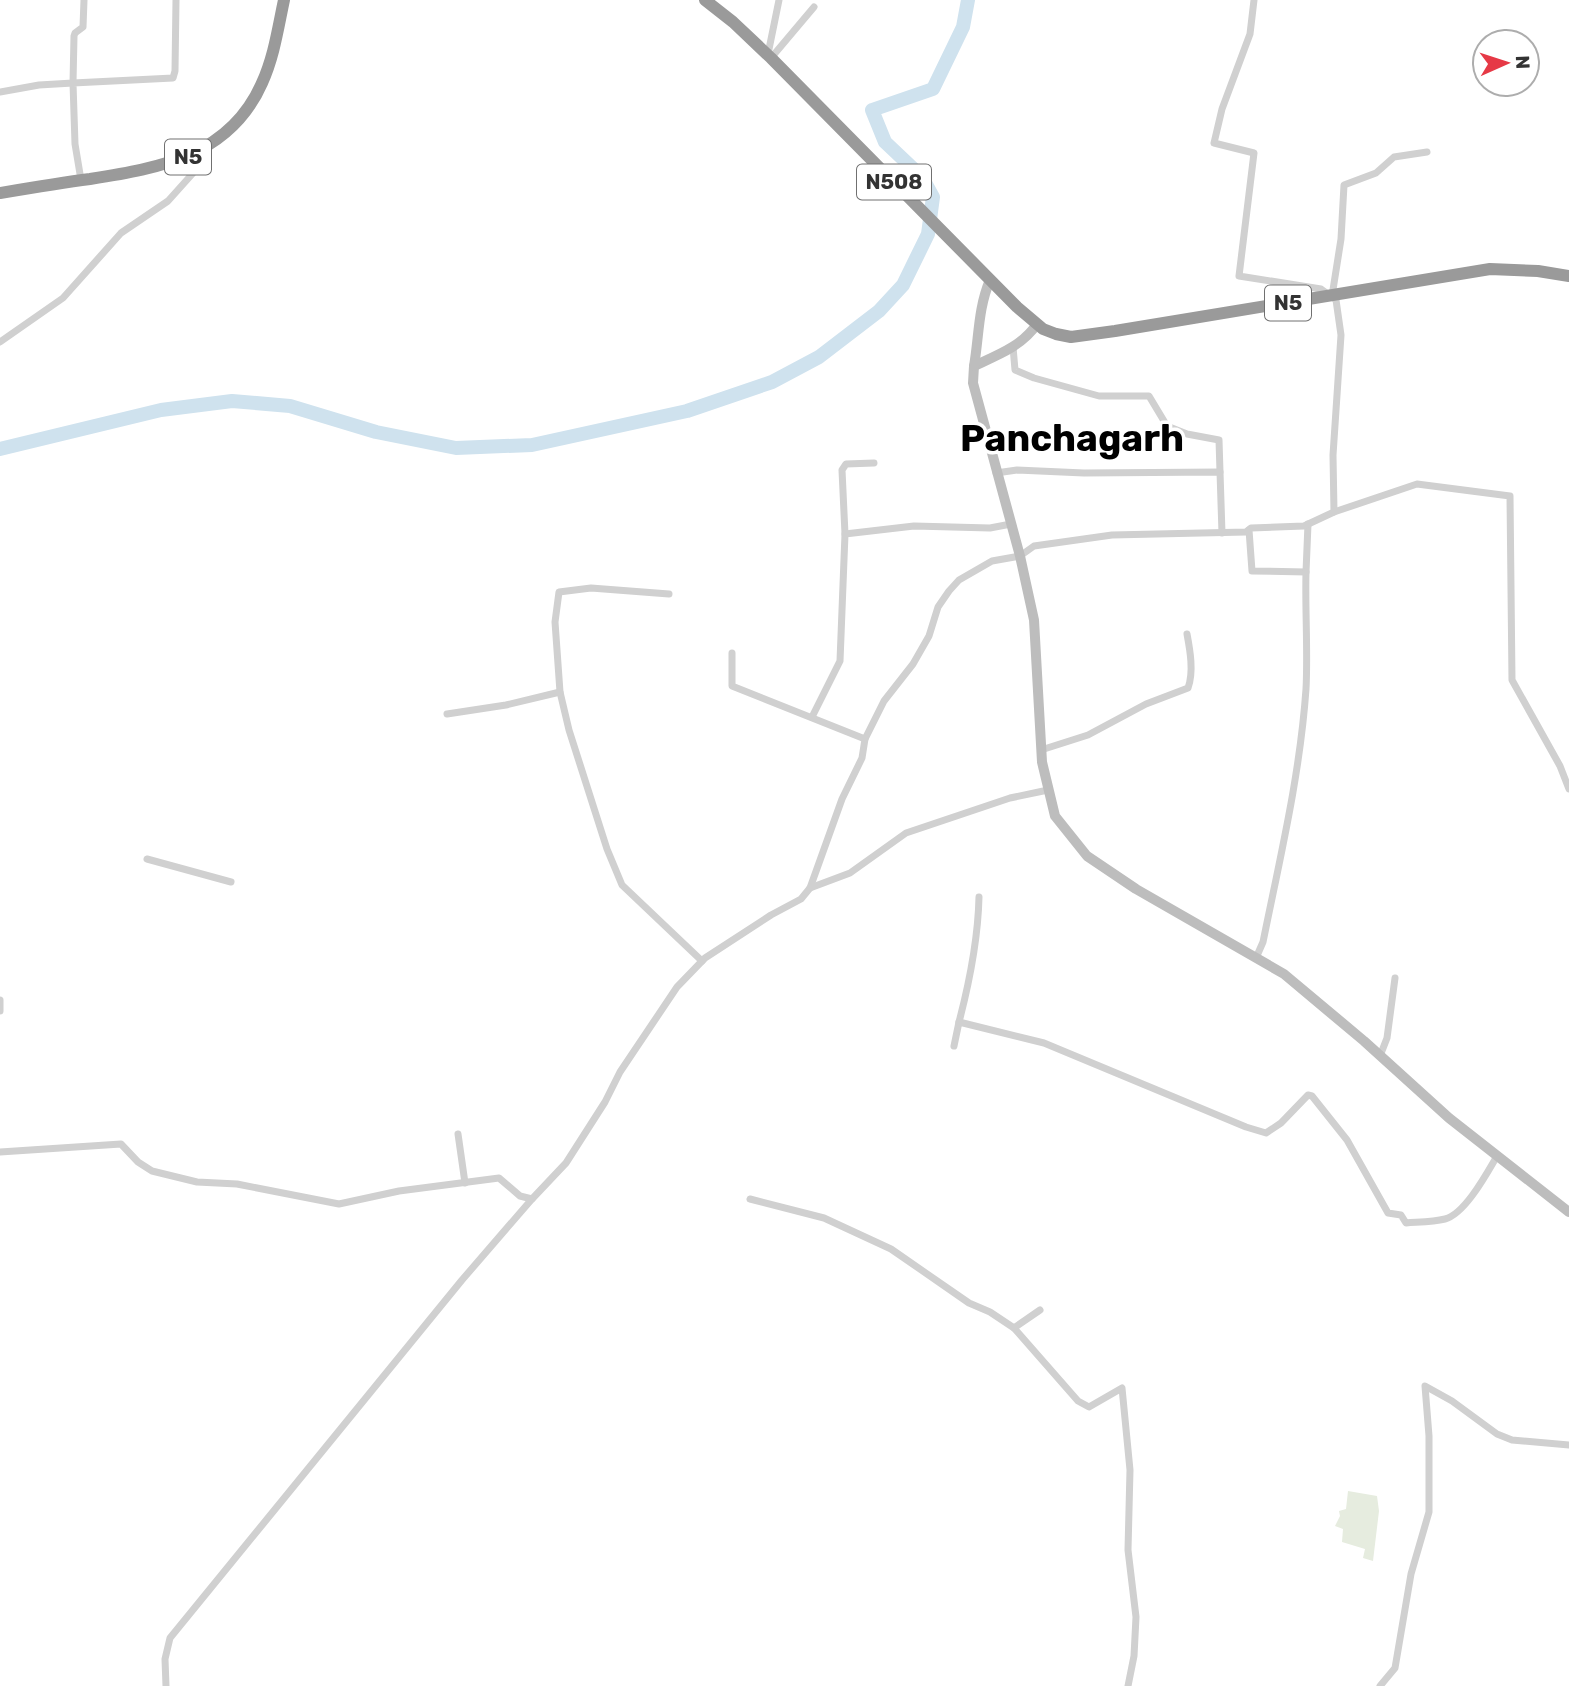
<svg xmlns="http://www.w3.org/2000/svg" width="1569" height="1686" viewBox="0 0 1569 1686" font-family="Rubik,sans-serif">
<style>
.park{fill:#e6ecdf}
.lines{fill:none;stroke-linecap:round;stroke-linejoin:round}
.river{stroke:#cfe2ee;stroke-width:14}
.street{stroke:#d0d0d0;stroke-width:7}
.secondary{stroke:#bdbdbd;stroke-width:10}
.highway{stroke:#9a9a9a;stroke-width:12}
.labels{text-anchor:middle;stroke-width:7;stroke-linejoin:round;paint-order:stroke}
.shield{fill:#fff;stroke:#707070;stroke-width:2}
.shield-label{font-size:21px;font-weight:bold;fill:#333}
.town-label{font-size:37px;font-weight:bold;fill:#000;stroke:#fff}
</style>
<rect width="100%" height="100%" fill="#fff"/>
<path class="park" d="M1348 1491 1377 1496 1379 1511 1373 1561 1363 1558 1365 1549 1342 1542 1343 1529 1335 1526 1340 1516 1339 1511 1346 1509Z"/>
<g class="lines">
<path class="river" d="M0 449 161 410 232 401 290 406 376 432 456 448 532 445 687 411 772 382 819 357 879 311 903 285 928 234 933 197 922 177 885 142 872 110 933 89 963 27 968 0"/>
<g class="street">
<path d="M768 54 779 0"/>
<path d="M771 58 814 7"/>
<path d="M0 92 39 85 73 83 74 36 75 33 83 27 84 0"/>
<path d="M81 180 75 144 73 83 173 78 175 71 176 0"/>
<path d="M1332 296 1341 239 1344 185 1376 173 1394 157 1427 152"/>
<path d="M0 342 63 298 121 233 168 201 194 172 202 155 201 150"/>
<path d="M1013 347 1015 370 1034 378 1099 396H1149L1167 426 1187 434 1219 440 1220 472"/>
<path d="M996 473 1017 470 1084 473 1220 472 1222 533"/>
<path d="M1334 512 1417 484 1510 496 1512 680 1560 766 1569 789"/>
<path d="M1249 530 1252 571 1306 572 1308 524"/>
<path d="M845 534 842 470 846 464 874 463"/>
<path d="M669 594 591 588 559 592 555 622 560 692 569 730 607 849 622 885 702 961"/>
<path d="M732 653V686L865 739 884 701 913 664 929 636 938 607 949 591 959 580 992 561 1020 556 1034 546 1112 535 1246 532 1251 528 1304 526 1334 512 1333 455 1341 335 1336 300 1321 289 1239 276 1254 153 1214 143 1222 109 1250 34 1254 0"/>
<path d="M447 714 506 705 560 692"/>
<path d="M812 717 840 661 845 534 914 526 990 528 1011 524"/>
<path d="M1041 750 1088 735 1146 704 1188 688C1194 672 1190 650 1187 634"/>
<path d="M147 859 231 882"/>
<path d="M810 888 850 873 906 833 1010 798 1048 790"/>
<path d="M1256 958 1263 942C1280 858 1300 775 1306 689 1308 652 1305 610 1306 572"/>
<path d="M0 1000V1011"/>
<path d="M959 1022C970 980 978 940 979 897"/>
<path d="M954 1046 959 1022 1044 1043 1246 1127 1266 1133 1281 1123 1308 1095 1312 1096 1347 1140 1388 1213 1401 1215 1406 1223C1419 1222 1433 1222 1445 1219 1465 1214 1487 1173 1497 1156"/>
<path d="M1380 1056 1387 1038 1395 978"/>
<path d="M458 1134 465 1183"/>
<path d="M0 1152 121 1144 138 1162 152 1171 197 1182 237 1184 339 1204 399 1191 499 1178 520 1196 532 1199 566 1163 605 1102 620 1072 677 987 705 958 771 915 801 899 810 888 842 799 862 758 865 739"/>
<path d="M750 1199 824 1218 891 1249 969 1303 990 1312 1014 1328"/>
<path d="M1040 1310 1014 1328 1078 1401 1089 1407 1122 1388 1130 1470 1128 1550 1136 1617 1134 1656 1128 1686"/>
<path d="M166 1686 165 1659 170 1638 462 1280 532 1199"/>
<path d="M1380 1686 1395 1668 1411 1574 1429 1512V1436L1425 1386 1452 1401 1497 1434 1512 1440 1569 1445"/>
</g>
<g class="secondary">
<path d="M1037 324C1022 346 998 355 974 366L973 383 1020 556 1034 620 1042 762 1055 816 1087 856 1136 889 1284 974 1364 1041 1449 1118 1569 1212"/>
<path d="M974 366C979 337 978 308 990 280"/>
</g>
<g class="highway">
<path d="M705 0 733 22 771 58 1017 307 1043 329 1056 334 1071 337 1115 331 1490 269 1538 271 1569 276"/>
<path d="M0 193C30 188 60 183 90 179 160 168 230 156 262 83 274 57 278 28 284 0"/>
</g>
</g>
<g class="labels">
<g class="shield">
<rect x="165" y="139.5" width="46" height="35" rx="5"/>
<rect x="857" y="164.5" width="74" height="35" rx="5"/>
<rect x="1265" y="285.5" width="46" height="35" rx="5"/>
</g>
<g class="shield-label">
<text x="188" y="164">N5</text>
<text x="894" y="189">N508</text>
<text x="1288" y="310">N5</text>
</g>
<g class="town-label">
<text x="1072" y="451">Panchagarh</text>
</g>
</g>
<g transform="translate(1506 63) rotate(87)"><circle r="33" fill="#ffffff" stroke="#adadad" stroke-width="2"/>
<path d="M0-5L12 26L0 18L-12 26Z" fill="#e63946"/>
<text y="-10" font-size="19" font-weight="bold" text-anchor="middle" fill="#333333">N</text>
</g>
</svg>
